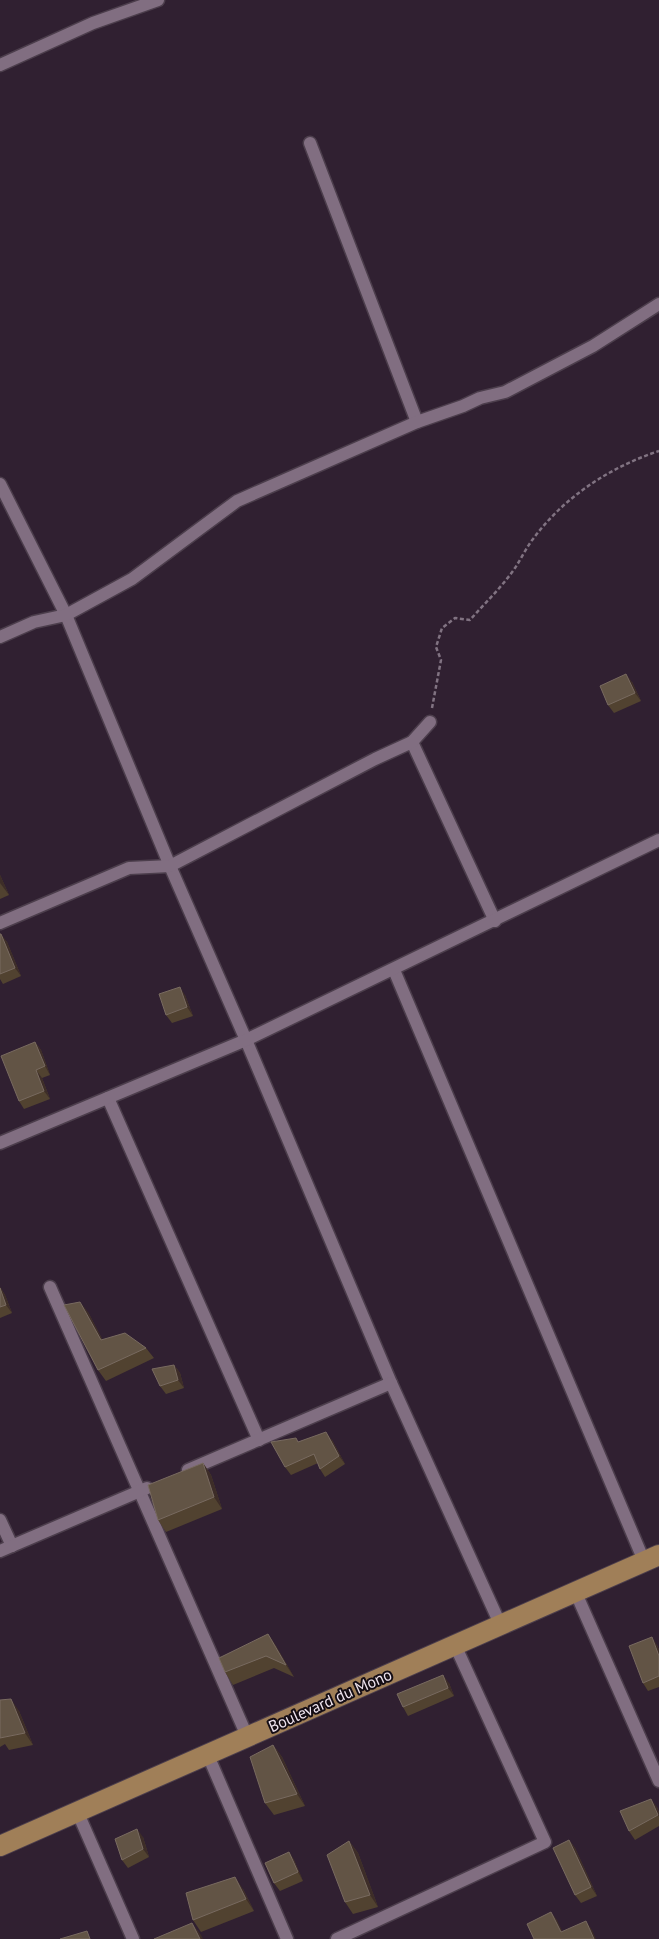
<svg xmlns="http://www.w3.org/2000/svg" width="659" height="1939" viewBox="0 0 659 1939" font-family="'PT Sans',sans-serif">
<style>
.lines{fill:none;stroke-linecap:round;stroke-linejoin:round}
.minor-casing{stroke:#4c3e4c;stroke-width:15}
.primary-casing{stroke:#4c3e4c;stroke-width:22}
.path{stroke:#817382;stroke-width:2.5;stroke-dasharray:4 2.5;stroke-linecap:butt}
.minor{stroke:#816e81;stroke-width:12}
.primary{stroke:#a07f58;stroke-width:20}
.wall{fill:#514230}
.shaded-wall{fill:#3d2d28}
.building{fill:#625445;stroke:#786a60}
.labels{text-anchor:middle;stroke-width:4;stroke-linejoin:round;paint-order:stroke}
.street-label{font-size:16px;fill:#efe4ef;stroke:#140d14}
</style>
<rect width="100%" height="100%" fill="#302031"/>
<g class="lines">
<g class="minor-casing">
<g id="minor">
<path d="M0 65 93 23 158 0"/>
<path d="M310 143 417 422"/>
<path d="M0 484 66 615 170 866 246 1040 391 1383 501 1626"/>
<path d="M0 637 34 622 66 615 132 579 237 501 417 422 463 406 480 398 505 392 593 346 659 304"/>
<path d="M412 742 495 921"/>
<path d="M0 923 129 868 170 866 375 759 412 742 430 722"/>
<path d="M394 970 644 1561"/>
<path d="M108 1098 259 1440"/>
<path d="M0 1143 246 1040 659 840"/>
<path d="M50 1287 247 1736"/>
<path d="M188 1470 391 1383"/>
<path d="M0 1520 12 1546"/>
<path d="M0 1551 147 1488"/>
<path d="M575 1591 659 1781"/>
<path d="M207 1753 287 1939"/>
<path d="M77 1811 133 1939"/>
<path d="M337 1939 545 1842 455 1645"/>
</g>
</g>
<g class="primary-casing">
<path id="primary" d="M0 1846 659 1555"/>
</g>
<path class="path" d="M432 708 441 660 436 647 442 628 455 618 470 620C485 603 502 587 515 568 521 559 526 548 533 539 564 497 610 467 659 451"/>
<use href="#minor" class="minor"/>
<use href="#primary" class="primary"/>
</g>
<g class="wall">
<path d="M632 682 641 701 614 713 608 705Z"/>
<path d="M0 875 9 895 0 899Z"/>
<path d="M0 934 7 942 21 976 3 984 0 979Z"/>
<path d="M185 995 193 1016 172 1023 166 1015Z"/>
<path d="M35 1042 41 1050 50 1075 42 1078 50 1099 24 1109 19 1101Z"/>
<path d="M0 1287 5 1295 12 1313 0 1318Z"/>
<path d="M88 1312 102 1339 146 1348 154 1358 106 1381 98 1370Z"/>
<path d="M174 1365 180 1373 184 1388 166 1394 160 1386Z"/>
<path d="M332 1440 345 1464 325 1477 320 1469 318 1463 291 1475 285 1467 299 1442Z"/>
<path d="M203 1463 211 1475 222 1509 166 1532 158 1520Z"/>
<path d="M268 1634 276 1646 294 1677 274 1668 233 1685 225 1672Z"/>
<path d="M657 1645 659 1650V1687L648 1691 643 1683Z"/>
<path d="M449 1683 454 1696 408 1716 403 1707Z"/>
<path d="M0 1700 19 1711 33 1745 9 1750 5 1744 0 1747Z"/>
<path d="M273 1745 282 1757 305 1806 274 1815 265 1803Z"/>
<path d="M657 1807 659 1813V1826L635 1840 629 1831Z"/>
<path d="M143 1837 149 1857 128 1868 122 1860Z"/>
<path d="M569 1840 575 1848 597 1896 581 1903 575 1895Z"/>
<path d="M349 1841 358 1853 378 1907 353 1914 345 1902Z"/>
<path d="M289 1852 294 1860 303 1881 280 1891 274 1883Z"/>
<path d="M243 1889 254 1911 201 1932 193 1920Z"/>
</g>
<g class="shaded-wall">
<path d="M626 674 632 682 641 701 635 693Z"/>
<path d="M0 875 1 877 9 895 0 883Z"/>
<path d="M1 934 7 942 21 976 15 968Z"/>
<path d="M180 987 185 995 193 1016 187 1007Z"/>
<path d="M35 1042 41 1050 50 1075 45 1066Z"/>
<path d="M36 1070 42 1078 50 1099 44 1091Z"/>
<path d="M0 1287 5 1295 12 1313 6 1305Z"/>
<path d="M80 1302 88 1312 108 1350 101 1340Z"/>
<path d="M174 1365 180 1373 184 1388 178 1380Z"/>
<path d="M326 1432 332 1440 345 1464 339 1456Z"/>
<path d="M203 1463 211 1475 222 1509 214 1497Z"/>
<path d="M268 1634 276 1646 294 1677 286 1665Z"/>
<path d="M652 1637 657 1645 659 1650V1656Z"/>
<path d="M443 1675 449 1683 454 1696 448 1688Z"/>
<path d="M11 1699 19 1711 33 1745 25 1733Z"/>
<path d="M273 1745 282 1757 305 1806 297 1794Z"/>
<path d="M651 1799 657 1807 659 1813V1817Z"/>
<path d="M137 1829 143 1837 149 1857 143 1849Z"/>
<path d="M569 1840 575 1848 597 1896 591 1887Z"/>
<path d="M349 1841 358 1853 378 1907 370 1895Z"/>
<path d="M289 1852 294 1860 303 1881 298 1872Z"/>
<path d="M235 1877 243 1889 254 1911 246 1899Z"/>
<path d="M551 1912 557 1920 566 1939 561 1932Z"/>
<path d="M586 1921 592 1930 596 1939H594Z"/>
<path d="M192 1923 201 1935 203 1939H200Z"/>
</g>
<g class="building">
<path d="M626 674 635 693 608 705 600 686Z"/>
<path d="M0 934H1L15 968 0 974Z"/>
<path d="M180 987 187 1007 166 1015 159 994Z"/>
<path d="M35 1042 45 1066 36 1070 44 1091 19 1101 1 1056Z"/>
<path d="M0 1288 6 1305 0 1307Z"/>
<path d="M80 1302 101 1340 125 1333 146 1348 98 1370 64 1305Z"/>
<path d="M174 1365 178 1380 160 1386 152 1369Z"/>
<path d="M326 1432 339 1456 320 1469 314 1454 285 1467 271 1442 296 1438 298 1442Z"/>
<path d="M203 1463 214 1497 158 1520 148 1485Z"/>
<path d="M268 1634 286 1665 266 1656 225 1672 219 1658Z"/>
<path d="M652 1637 659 1656V1676L643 1683 629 1646Z"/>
<path d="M443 1675 448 1688 403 1707 397 1694Z"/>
<path d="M11 1699 25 1733 0 1738V1700Z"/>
<path d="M273 1745 297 1794 265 1803 250 1757Z"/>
<path d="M651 1799 658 1815 629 1831 620 1811Z"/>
<path d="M137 1829 143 1849 122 1860 115 1839Z"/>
<path d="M569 1840 591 1887 575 1895 553 1848Z"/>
<path d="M349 1841 370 1895 345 1902 327 1855Z"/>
<path d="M289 1852 298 1872 274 1883 265 1863Z"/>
<path d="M235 1877 246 1899 193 1920 186 1893Z"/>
<path d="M551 1912 561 1932 586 1921 594 1939H534L527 1924Z"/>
<path d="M192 1923 200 1939H154Z"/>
<path d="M87 1931 90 1939H60Z"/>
</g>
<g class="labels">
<g class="street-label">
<text transform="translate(330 1700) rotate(-24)" y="6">Boulevard du Mono</text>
</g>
</g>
</svg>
